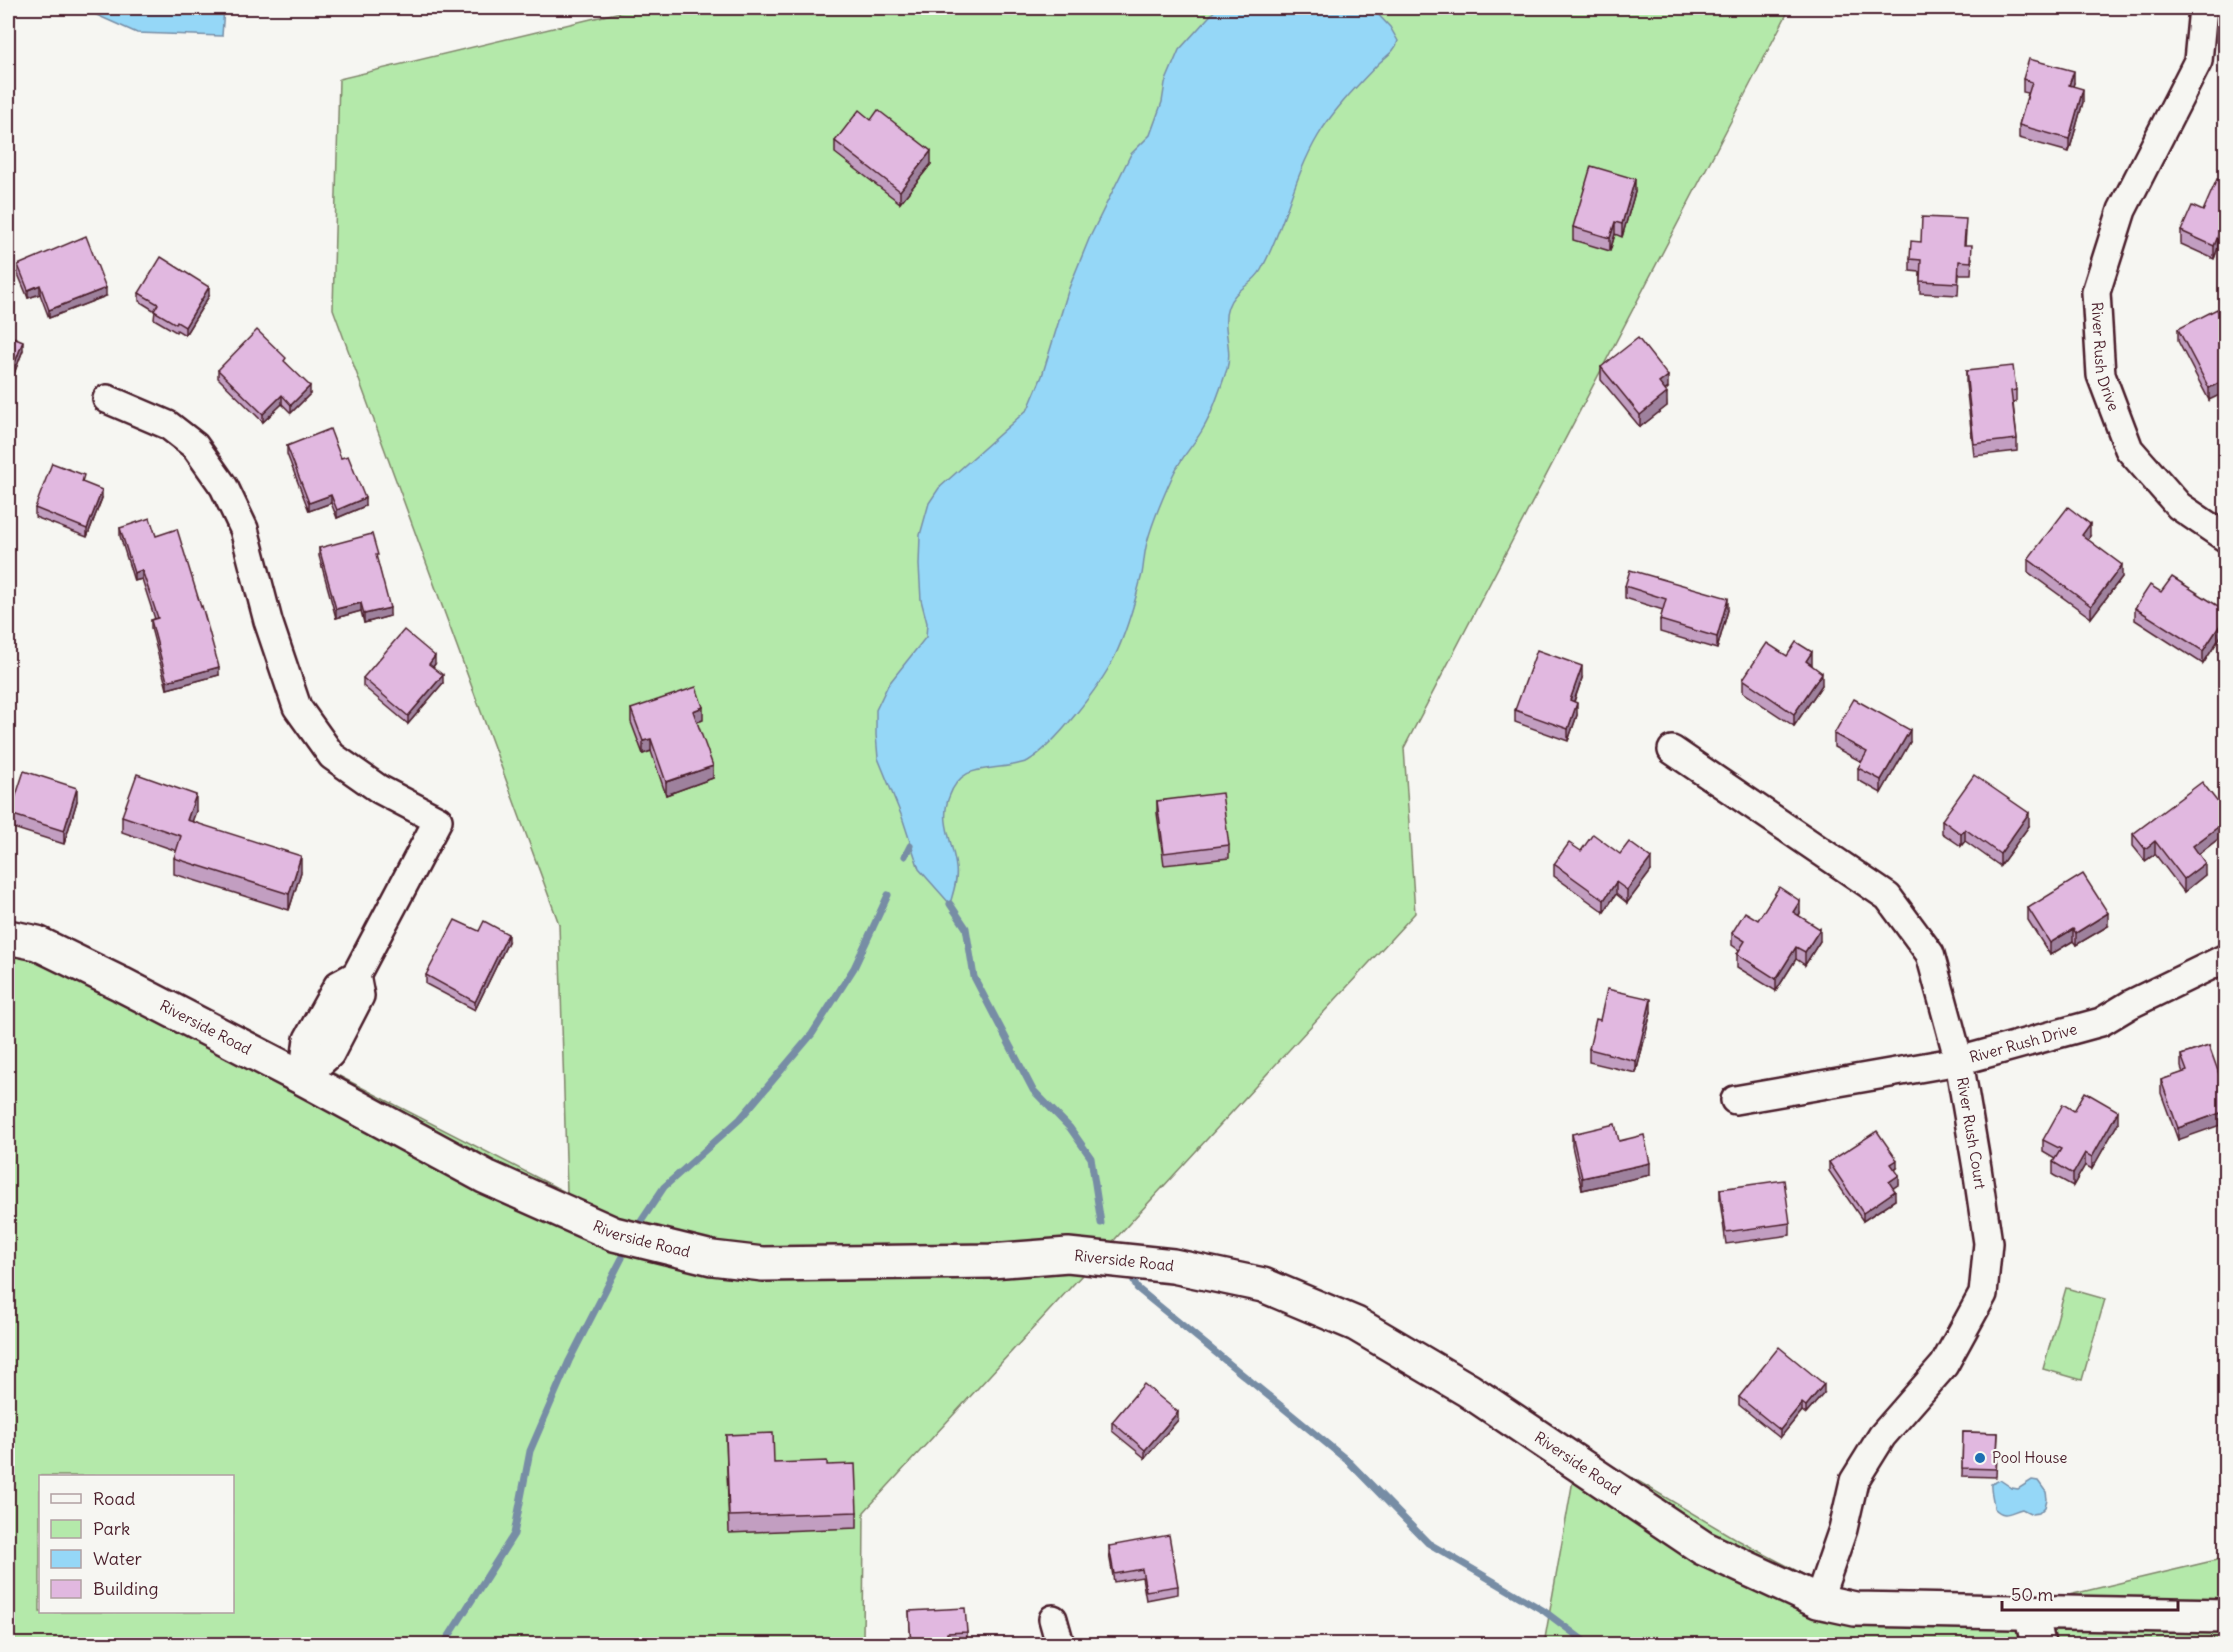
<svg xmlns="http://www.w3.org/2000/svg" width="2233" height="1652" viewBox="0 0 2233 1652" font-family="Delius,sans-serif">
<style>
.green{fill:#b4e9aa;stroke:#7f846a;stroke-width:1.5;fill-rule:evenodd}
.water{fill:#95d7f7;stroke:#778da5;stroke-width:1.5}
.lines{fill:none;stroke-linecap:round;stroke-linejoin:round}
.stream{stroke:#778da5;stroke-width:7}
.street-casing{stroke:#4a1f2b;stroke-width:32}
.secondary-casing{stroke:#4a1f2b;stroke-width:38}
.street{stroke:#f6f6f2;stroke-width:27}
.secondary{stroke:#f6f6f2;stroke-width:33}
.wall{fill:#c29ec1;stroke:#4a1f2b;stroke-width:1.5}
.shaded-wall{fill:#9e819d;stroke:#4a1f2b;stroke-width:1.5}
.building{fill:#e1b8e0;stroke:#4a1f2b;stroke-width:1.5}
.poi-dot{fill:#1f6fb2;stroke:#f6f6f2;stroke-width:2}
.labels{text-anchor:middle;stroke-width:4.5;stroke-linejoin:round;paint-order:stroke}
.street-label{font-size:15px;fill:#4a1f2b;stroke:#f6f6f2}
.poi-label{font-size:15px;fill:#4a1f2b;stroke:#f6f6f2;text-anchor:start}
</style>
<rect width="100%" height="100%" fill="#f6f6f2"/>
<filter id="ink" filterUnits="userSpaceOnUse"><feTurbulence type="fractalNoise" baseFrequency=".0167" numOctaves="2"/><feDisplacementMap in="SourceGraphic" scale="12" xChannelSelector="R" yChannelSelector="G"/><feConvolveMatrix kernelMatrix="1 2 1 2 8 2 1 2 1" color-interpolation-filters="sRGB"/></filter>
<g filter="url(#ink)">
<g class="green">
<path d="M637 8H1790L1404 748 1415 913 864 1512 863 1644H8V935L244 1027 567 1193 559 924 333 309 339 79ZM40 1476H232V1612H40Z"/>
<path d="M2066 1288 2105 1299 2082 1380 2043 1369Z"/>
<path d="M1579 1446 1734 1538 1860 1604 2035 1603 2225 1558V1644H1544Z"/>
</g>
<g class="water">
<path d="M81 8H224L222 36 137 33Z"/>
<path d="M1217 8H1372L1390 27 1398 41C1395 52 1386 56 1378 64 1358 85 1333 110 1318 136 1293 178 1285 227 1261 270 1253 285 1234 289 1228 307 1221 326 1233 348 1227 369 1222 384 1212 414 1204 427 1195 444 1181 457 1173 475 1164 495 1152 522 1147 543 1144 553 1144 564 1142 574 1135 602 1127 632 1114 658 1100 686 1055 745 1028 761 1024 763 1017 764 1013 765 984 771 961 764 949 797 939 822 954 844 956 868 958 880 953 892 950 904L919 869 902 817 878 758 876 735V710L888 685 926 637 927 623 921 600 919 565 920 535 929 503 939 488 1028 409 1042 376 1069 288 1089 239 1131 154 1150 135 1162 102 1165 83 1179 50Z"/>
<path d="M2000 1480 2012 1488 2018 1489 2032 1480 2038 1481 2046 1492 2047 1499 2045 1507 2039 1513 2032 1514 2022 1509C2010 1512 2005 1519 1994 1508 1994 1500 1990 1492 1991 1484Z"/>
</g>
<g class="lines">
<g class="stream">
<path d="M905 856 910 846"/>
<path d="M950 904 966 928 974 977 1033 1090 1070 1128 1091 1158 1101 1223"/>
<path d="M638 1226 664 1187 740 1119 812 1034 854 968 888 895"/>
<path d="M1134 1282 1137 1288 1348 1461 1428 1543 1544 1611 1588 1644"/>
<path d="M444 1644 514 1534 530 1451 569 1361 622 1258"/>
</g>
<g class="street-casing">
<g id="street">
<path id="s1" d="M2203 8 2198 61 2122 210 2096 292 2101 375 2129 449 2179 506 2226 538"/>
<path d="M107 399 168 425 195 446 224 487 244 529 268 621 297 707 332 756 379 789 438 820 356 975 338 985 308 1039 303 1078"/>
<path id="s2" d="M1672 750 1888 897 1930 954 1959 1061 1977 1168 1988 1243 1983 1294 1944 1365 1882 1436 1854 1481 1843 1529 1818 1601"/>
<path d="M303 1078 330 1054 360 996 356 975"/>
<path id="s3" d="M1735 1100 1959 1061 2101 1022 2131 1004 2226 958"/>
<path d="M1053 1619 1060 1644"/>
</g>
</g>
<g class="secondary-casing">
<g id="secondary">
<path id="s4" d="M8 937 37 943 121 984 303 1078 486 1177 614 1234 712 1258 763 1264 991 1261 1068 1255 1173 1266 1263 1285 1356 1324 1468 1390 1703 1548 1818 1601 1855 1609 2226 1616"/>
<path d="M2031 1612 2038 1644"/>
</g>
</g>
<use href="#street" class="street"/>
<use href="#secondary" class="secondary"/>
</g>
<g class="wall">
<path d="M2023 79 2074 83 2073 86 2083 102 2069 152 2019 138V125L2028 93 2023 92Z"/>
<path d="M871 120 931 164 900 203 835 153V141Z"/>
<path d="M2226 183V251L2218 248 2214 259 2181 244V231L2203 211Z"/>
<path d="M1635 192 1622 237 1615 234 1610 251 1573 240V227Z"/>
<path d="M1966 231 1965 245 1972 258 1971 274H1959L1958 295 1920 293V272L1910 271V259L1921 242Z"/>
<path d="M18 265 106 296 49 318 40 294 28 298 18 274Z"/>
<path d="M139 293 209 296 185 335 177 330 176 332 154 319 155 311 139 301Z"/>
<path d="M2226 325 2209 400 2178 341V329Z"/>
<path d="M8 335 23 350 10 384 8 383Z"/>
<path d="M286 363 310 394 291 413 282 404 263 422 218 378V370Z"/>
<path d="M1601 367 1668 388 1665 391 1667 406 1640 427 1601 380Z"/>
<path d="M1966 371 2016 390V402L2013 403 2017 439V451L1974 456 1966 384Z"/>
<path d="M287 446 341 458 365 506 337 518 331 503 309 511 287 454Z"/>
<path d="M102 498 87 537 35 517V508Z"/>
<path d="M120 528 156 536 219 675 167 689 151 628V620L155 619 142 579 134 581 120 536Z"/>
<path d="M2090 536 2088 540 2122 577 2091 618 2028 572V559Z"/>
<path d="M319 548 378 563 390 616 364 623 361 611 336 618 319 556Z"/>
<path d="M1625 586 1728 610 1717 649 1660 632V620L1663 610 1625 598Z"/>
<path d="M2135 608 2226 611V628L2203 664 2135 620Z"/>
<path d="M1787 656 1812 665 1822 685 1794 726 1743 692V679Z"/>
<path d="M435 664 433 667 443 683 408 724 363 686V678Z"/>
<path d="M1582 678 1574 702 1577 715 1568 741 1515 722V710Z"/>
<path d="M631 709 703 720 697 722 713 778 666 795 651 751 643 754 631 722Z"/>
<path d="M1834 734 1910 742 1881 793 1858 780V768L1862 762 1834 747Z"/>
<path d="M77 801 64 844 10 827V814Z"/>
<path d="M1157 801 1229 845V858L1164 865 1157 813Z"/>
<path d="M196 811 192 821 301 872 289 910 174 874V858L177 851 122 832V816Z"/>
<path d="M2226 813V833L2199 854 2205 875 2184 892 2155 854 2145 861 2133 846V834Z"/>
<path d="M1942 820 2029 826 2000 866 1965 841 1961 846 1942 833Z"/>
<path d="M1581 851 1620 854 1651 871 1627 903 1616 894 1604 912 1554 876V864Z"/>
<path d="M2028 908 2108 926 2076 945 2073 941 2050 955 2028 920Z"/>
<path d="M1800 913 1799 916 1820 941 1805 965 1796 959 1776 991 1737 967V954L1739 950 1732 945V933L1758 920Z"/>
<path d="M508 942 475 1010 426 984V975Z"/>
<path d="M1651 1012 1636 1073 1589 1062V1049L1600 1020Z"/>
<path d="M2209 1046 2178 1140 2161 1093V1080L2183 1073 2181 1067V1055Z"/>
<path d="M2074 1111 2118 1123 2092 1169 2085 1165 2073 1186 2053 1175V1162L2055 1159 2043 1152V1140Z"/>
<path d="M1572 1134 1619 1141 1650 1175 1582 1190 1572 1146Z"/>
<path d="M1829 1162 1897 1168 1895 1170 1899 1184 1893 1188 1895 1200 1863 1221 1829 1171Z"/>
<path d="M1720 1189 1790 1223V1235L1726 1244 1720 1201Z"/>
<path d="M1824 1393 1806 1414 1802 1411 1780 1438 1739 1405V1397Z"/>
<path d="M1178 1420 1145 1458 1112 1431V1422Z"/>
<path d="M1963 1432 1998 1433 1996 1477 1962 1476Z"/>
<path d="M726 1435 774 1463 827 1465 857 1512V1528L729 1533Z"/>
<path d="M1109 1546 1178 1586V1594L1146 1600 1142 1577 1114 1582 1109 1554Z"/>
<path d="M909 1611 967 1632V1640L947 1641V1644H911Z"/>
</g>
<g class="shaded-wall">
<path d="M2074 71V83L2069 98V85Z"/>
<path d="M2083 89V102L2069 152V139Z"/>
<path d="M931 151V164L900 203V191Z"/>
<path d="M1635 179V192L1622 237V224Z"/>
<path d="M1615 222V234L1610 251V238Z"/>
<path d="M2218 236V248L2214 259V246Z"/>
<path d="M40 285V294L28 298V290Z"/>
<path d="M209 287V296L185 335V327Z"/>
<path d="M106 288V296L49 318V310Z"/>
<path d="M23 341V350L10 384V376Z"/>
<path d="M1668 376V388L1659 395V383Z"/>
<path d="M2226 379V392L2209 400V388Z"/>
<path d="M310 386V394L291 413V405Z"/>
<path d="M1667 393V406L1640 427V415Z"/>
<path d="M282 395V404L263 422V414Z"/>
<path d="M102 490V498L87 537V529Z"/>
<path d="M331 495V503L309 511V503Z"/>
<path d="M365 498V506L337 518V510Z"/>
<path d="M2090 524V536L2082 548V535Z"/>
<path d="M2122 565V577L2091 618V606Z"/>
<path d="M142 570V579L134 581V573Z"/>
<path d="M1728 598V610L1717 649V637Z"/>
<path d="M361 603V611L336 618V609Z"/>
<path d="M390 608V616L364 623V614Z"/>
<path d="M2226 616V628L2203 664V651Z"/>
<path d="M1812 652V665L1806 661Z"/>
<path d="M435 656V664L429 672V664Z"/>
<path d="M1582 666V678L1570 712V700Z"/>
<path d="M219 667V675L167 689V681Z"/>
<path d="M1822 673V685L1794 726V714Z"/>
<path d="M443 675V683L408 724V716Z"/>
<path d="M1577 703V715L1568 741V729Z"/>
<path d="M703 707V720L693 723V711Z"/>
<path d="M1910 730V742L1881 793V780Z"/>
<path d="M651 739V751L643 754V741Z"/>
<path d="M713 766V778L666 795V782Z"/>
<path d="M77 788V801L64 844V831Z"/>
<path d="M196 795V811L187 836V820Z"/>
<path d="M2029 813V826L2000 866V854Z"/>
<path d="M2226 821V833L2193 858V846Z"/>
<path d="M1965 829V841L1961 846V834Z"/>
<path d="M2155 841V854L2145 861V849Z"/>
<path d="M301 856V872L289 910V894Z"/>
<path d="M1651 858V871L1627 903V890Z"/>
<path d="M2205 863V875L2184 892V879Z"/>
<path d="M1616 882V894L1604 912V900Z"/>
<path d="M1800 901V913L1793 925V912Z"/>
<path d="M2108 913V926L2076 945V933Z"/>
<path d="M1820 929V941L1805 965V952Z"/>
<path d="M2073 929V941L2050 955V943Z"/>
<path d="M508 934V942L475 1010V1002Z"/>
<path d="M1796 947V959L1776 991V979Z"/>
<path d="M1651 999V1012L1636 1073V1061Z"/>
<path d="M2118 1111V1123L2092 1169V1157Z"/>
<path d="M2226 1111V1123L2178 1140V1128Z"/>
<path d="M2085 1153V1165L2073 1186V1174Z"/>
<path d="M1897 1160V1168L1891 1172V1164Z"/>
<path d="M1650 1163V1175L1582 1190V1178Z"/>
<path d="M1899 1175V1184L1889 1191V1182Z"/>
<path d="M1895 1191V1200L1863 1221V1213Z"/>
<path d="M1824 1384V1393L1806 1414V1406Z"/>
<path d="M1802 1403V1411L1780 1438V1430Z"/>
<path d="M1178 1412V1420L1145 1458V1450Z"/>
</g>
<g class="building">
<path d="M2029 59 2074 71 2069 85 2083 89 2069 139 2019 125 2032 82 2023 79Z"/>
<path d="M859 110 871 120 878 110 931 151 900 191 835 141Z"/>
<path d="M1591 166 1635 179 1622 224 1615 222 1610 238 1573 227Z"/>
<path d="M2217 179 2226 183V239L2218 236 2214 246 2181 231 2192 206 2203 211Z"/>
<path d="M1922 217 1966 219 1964 245H1972L1971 262 1959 261 1958 283 1920 281 1921 260 1910 259 1911 241 1921 242Z"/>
<path d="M86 236 106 288 49 310 40 285 28 290 18 265Z"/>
<path d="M161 257 209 287 185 327 177 322 176 324 154 311 158 304 139 293Z"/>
<path d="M2217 309 2226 325V379L2209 388 2178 329Z"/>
<path d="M257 330 286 358 284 361 310 386 291 405 282 395 263 414 218 370Z"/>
<path d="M8 335 23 341 10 376 8 374Z"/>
<path d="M1638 338 1668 376 1659 383 1667 393 1640 415 1601 367Z"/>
<path d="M2013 366 2016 390 2011 391 2017 439 1974 444 1966 371Z"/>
<path d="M330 429 341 458 348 456 365 498 337 510 331 495 309 503 287 446Z"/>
<path d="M52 463 84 475 82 482 102 490 87 529 35 508Z"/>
<path d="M2068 507 2090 524 2082 535 2122 565 2091 606 2028 559Z"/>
<path d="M150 518 156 536 177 529 201 607 202 606 219 667 167 681 151 620 158 618 142 570 134 573 120 528Z"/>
<path d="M372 534 378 555H376L390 608 364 614 361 603 336 609 319 548Z"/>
<path d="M1630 570 1728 598 1717 637 1660 620 1666 599 1625 586Z"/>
<path d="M2172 577 2226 611V616L2203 651 2135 608 2150 585 2161 592Z"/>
<path d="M404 630 435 656 429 664 443 675 408 716 363 678Z"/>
<path d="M1796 642 1812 652 1806 661 1822 673 1794 714 1743 679 1767 643 1787 656Z"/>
<path d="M1537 650 1582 666 1570 700 1577 703 1568 729 1515 710Z"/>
<path d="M696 687 703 707 693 711 713 766 666 782 651 739 643 741 631 709Z"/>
<path d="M1854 699 1910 730 1881 780 1858 768 1867 752 1834 734Z"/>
<path d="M24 771 77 788 64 831 10 814Z"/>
<path d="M137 774 196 795 187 820 301 856 289 894 174 858 181 836 122 816Z"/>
<path d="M1974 775 2029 813 2000 854 1965 829 1961 834 1942 820Z"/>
<path d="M2202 782 2226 813V821L2193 846 2205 863 2184 879 2155 841 2145 849 2133 834Z"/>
<path d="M1222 793 1229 845 1164 853 1157 801Z"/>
<path d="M1593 834 1620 854 1629 842 1651 858 1627 890 1616 882 1604 900 1554 864 1569 843 1581 851Z"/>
<path d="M2083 874 2108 913 2076 933 2073 929 2050 943 2028 908Z"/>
<path d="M1779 887 1800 901 1793 912 1820 929 1805 952 1796 947 1776 979 1737 954 1745 941 1732 933 1745 912 1758 920Z"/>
<path d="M455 920 479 931 484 921 508 934 475 1002 426 975Z"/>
<path d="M1607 989 1651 999 1636 1061 1589 1049 1596 1019 1600 1020Z"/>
<path d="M2209 1046 2226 1093V1111L2178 1128 2161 1080 2187 1071 2181 1055Z"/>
<path d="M2085 1092 2118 1111 2092 1157 2085 1153 2073 1174 2053 1162 2061 1149 2043 1140 2063 1104 2074 1111Z"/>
<path d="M1615 1124 1619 1141 1644 1135 1650 1163 1582 1178 1572 1134Z"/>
<path d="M1877 1131 1897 1160 1891 1164 1899 1175 1889 1182 1895 1191 1863 1213 1829 1162Z"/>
<path d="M1784 1180 1790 1223 1726 1232 1720 1189Z"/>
<path d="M1779 1347 1824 1384 1806 1406 1802 1403 1780 1430 1739 1397Z"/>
<path d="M1144 1384 1178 1412 1145 1450 1112 1422Z"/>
<path d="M1963 1432 1998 1433 1996 1469 1962 1468Z"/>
<path d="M773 1433 774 1463 827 1461V1465L855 1464 857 1512 729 1516 726 1435Z"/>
<path d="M1169 1535 1178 1586 1146 1591 1142 1569 1114 1574 1109 1546Z"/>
<path d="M965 1608 967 1632 947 1633V1644H911L909 1611Z"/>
</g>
</g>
<circle class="poi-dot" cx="1980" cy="1458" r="6"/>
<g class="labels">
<g class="street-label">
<text dy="5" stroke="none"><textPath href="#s1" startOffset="372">River Rush Drive</textPath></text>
<text dy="5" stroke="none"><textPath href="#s4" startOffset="218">Riverside Road</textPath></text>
<text dy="5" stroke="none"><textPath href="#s3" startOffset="294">River Rush Drive</textPath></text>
<text dy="5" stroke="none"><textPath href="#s2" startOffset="516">River Rush Court</textPath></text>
<text dy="5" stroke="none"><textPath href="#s4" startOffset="704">Riverside Road</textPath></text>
<text dy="5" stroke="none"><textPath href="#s4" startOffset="1190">Riverside Road</textPath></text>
<text dy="5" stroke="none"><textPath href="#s4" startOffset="1694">Riverside Road</textPath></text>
</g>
<g class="poi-label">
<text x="1992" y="1463">Pool House</text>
</g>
</g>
<rect width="2233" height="1652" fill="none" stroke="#f6f6f2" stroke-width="30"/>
<rect x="15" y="15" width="2203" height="1622" fill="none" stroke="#4a1f2b" stroke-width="2" filter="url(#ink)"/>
<rect x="39" y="1475" width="195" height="138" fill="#f6f6f2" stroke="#b1a0a2" stroke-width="1.5"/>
<rect x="51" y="1494" width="30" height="9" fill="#f6f6f2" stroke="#b1a0a2" stroke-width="1.5"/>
<text x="93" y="1505" font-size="18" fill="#4a1f2b">Road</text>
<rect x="51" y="1520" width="30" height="18" fill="#b4e9aa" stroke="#b1a0a2" stroke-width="1.5"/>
<text x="93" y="1535" font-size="18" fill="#4a1f2b">Park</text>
<rect x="51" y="1550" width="30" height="18" fill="#95d7f7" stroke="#b1a0a2" stroke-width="1.5"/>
<text x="93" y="1565" font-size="18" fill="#4a1f2b">Water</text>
<rect x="51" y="1580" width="30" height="18" fill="#e1b8e0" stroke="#b1a0a2" stroke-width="1.5"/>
<text x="93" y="1595" font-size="18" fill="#4a1f2b">Building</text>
<path d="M2002 1601v9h176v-9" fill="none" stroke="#4a1f2b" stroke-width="3"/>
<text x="2011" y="1601" font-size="18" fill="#4a1f2b" stroke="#f6f6f2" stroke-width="4.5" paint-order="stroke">50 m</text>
</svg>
